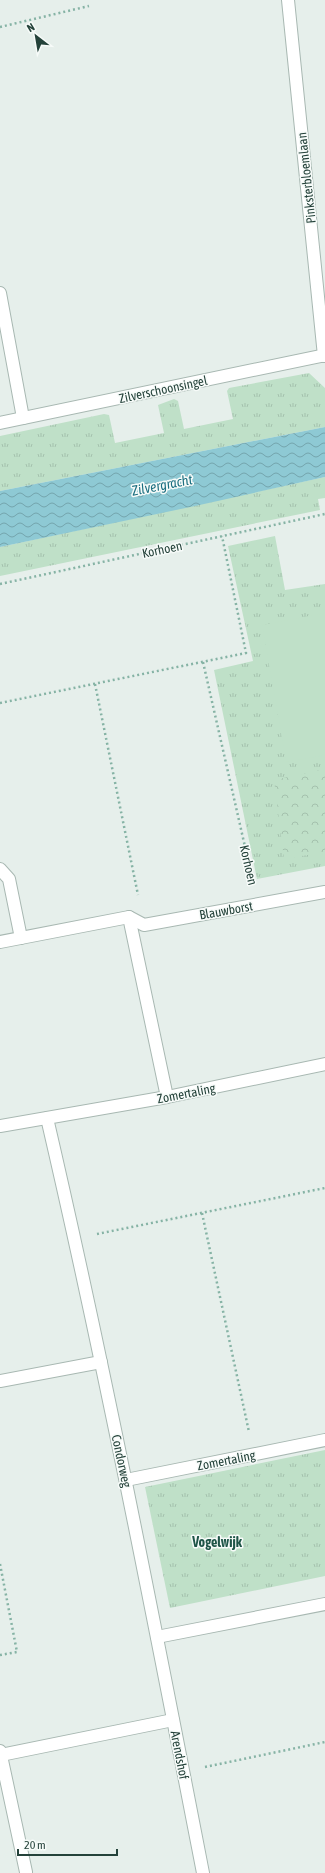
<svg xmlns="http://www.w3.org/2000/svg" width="325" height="1873" viewBox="0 0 325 1873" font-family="'Asap Condensed',sans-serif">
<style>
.grass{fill:url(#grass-tufts)}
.park{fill:url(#park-crowns)}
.pitch{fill:#bfe0c8}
.water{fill:url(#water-waves)}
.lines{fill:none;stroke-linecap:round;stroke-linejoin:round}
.street-casing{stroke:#a8b8b2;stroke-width:14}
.path{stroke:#86b3a5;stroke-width:2.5;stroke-dasharray:2 3;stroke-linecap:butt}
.street{stroke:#fff;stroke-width:12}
.labels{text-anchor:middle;stroke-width:3;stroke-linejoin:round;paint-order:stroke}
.street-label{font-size:13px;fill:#24423a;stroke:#f7fbf9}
.water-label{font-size:14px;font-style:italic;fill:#1c6f80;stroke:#f7fbf9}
.neighbourhood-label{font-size:14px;font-weight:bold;fill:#1f5548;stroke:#f7fbf9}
</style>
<defs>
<pattern id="grass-tufts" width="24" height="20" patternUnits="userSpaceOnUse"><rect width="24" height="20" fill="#bfe0c8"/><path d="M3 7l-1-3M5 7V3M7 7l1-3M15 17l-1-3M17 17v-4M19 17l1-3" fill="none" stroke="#a4c1ad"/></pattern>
<pattern id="park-crowns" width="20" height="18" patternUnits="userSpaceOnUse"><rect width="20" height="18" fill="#bfe0c8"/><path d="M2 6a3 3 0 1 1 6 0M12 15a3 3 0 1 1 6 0" fill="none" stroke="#a4c1ad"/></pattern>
<pattern id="water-waves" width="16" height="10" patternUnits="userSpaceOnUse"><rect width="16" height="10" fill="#8ec9d4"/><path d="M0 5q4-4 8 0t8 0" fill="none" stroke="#74a5ad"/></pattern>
</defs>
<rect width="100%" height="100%" fill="#e6efeb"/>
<g class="grass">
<path d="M309 373 325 388V427L0 491V436L104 414 109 415 115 443 164 433 158 405 174 399 178 401 184 429 233 419 227 391 229 388Z"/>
<path d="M325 477V498L318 499 320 510 0 576V547Z"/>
<path d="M275 536 285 590 325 584V866L257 879 214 670 253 661 228 546Z"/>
<path d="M325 1450V1576L170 1608 145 1487Z"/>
</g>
<path class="park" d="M325 769V852L284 859 274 780Z"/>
<path class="pitch" d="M325 613V755L286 762 262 625Z"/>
<path class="water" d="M325 427V477L195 506 0 547V491Z"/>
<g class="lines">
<g class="street-casing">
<g id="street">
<path d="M288 0 324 356"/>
<path d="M0 293 23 418"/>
<path d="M0 423 325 355"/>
<path d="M0 869 9 879 21 938"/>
<path d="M129 917 167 1097"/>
<path d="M0 942 129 917 144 925 325 892"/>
<path d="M47 1118C105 1368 154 1621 203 1873"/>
<path d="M0 1126 167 1097 325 1064"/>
<path d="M0 1381 101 1362"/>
<path d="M126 1480 325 1440"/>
<path d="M157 1637 325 1604"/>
<path d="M0 1751 26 1872"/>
<path d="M1 1755 173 1720"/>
</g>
</g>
<g class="path">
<path d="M0 27 89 6"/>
<path d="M0 584 325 514"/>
<path d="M203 662 253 882"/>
<path d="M95 684 138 895"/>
<path d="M0 703 246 653 222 536"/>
<path d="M202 1213 249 1432"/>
<path d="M97 1234 325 1188"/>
<path d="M0 1564 17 1652 0 1655"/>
<path d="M205 1767 325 1742"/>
</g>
<use href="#street" class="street"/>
</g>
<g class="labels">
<g class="street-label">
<text transform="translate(306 178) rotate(-96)" y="5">Pinksterbloemlaan</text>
<text transform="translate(163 389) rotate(-12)" y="5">Zilverschoonsingel</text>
<text transform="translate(162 549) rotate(-12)" y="5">Korhoen</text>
<text transform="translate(249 865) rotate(77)" y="5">Korhoen</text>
<text transform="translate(226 910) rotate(-10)" y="5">Blauwborst</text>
<text transform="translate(186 1093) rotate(-11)" y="5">Zomertaling</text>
<text transform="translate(226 1460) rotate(-11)" y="5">Zomertaling</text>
<text transform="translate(122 1461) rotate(78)" y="5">Condorweg</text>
<text transform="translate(180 1755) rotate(79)" y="5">Arendshof</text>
</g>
<g class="water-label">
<text transform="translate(162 485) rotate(-11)" y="5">Zilvergracht</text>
</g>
<g class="neighbourhood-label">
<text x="217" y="1547">Vogelwijk</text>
</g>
</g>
<g transform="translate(36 36) rotate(329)" stroke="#f7fbf9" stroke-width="3" paint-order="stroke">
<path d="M0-3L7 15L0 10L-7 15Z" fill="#24423a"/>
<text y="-6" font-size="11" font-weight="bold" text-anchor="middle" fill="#24423a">N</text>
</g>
<path d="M18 1849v6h99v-6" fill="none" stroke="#24423a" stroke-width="2"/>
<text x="24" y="1849" font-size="12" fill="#24423a" stroke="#f7fbf9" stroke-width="3" paint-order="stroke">20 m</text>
</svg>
